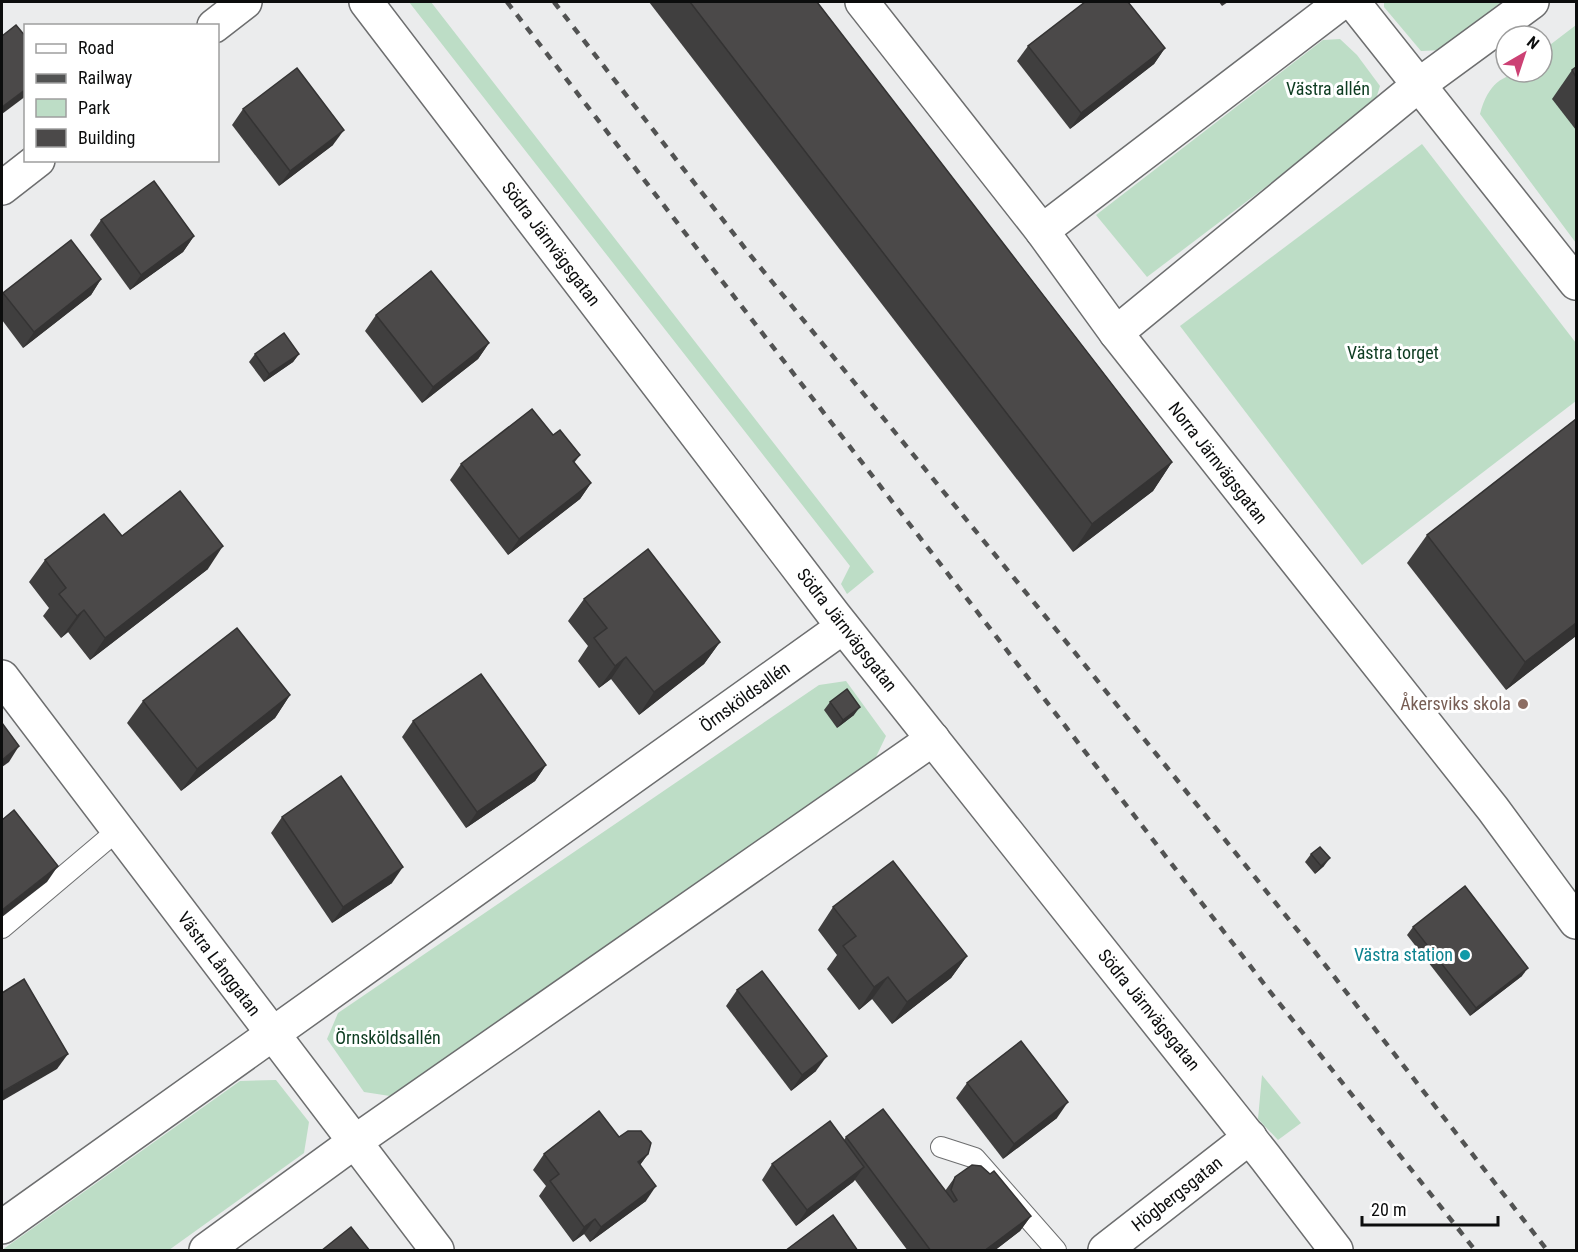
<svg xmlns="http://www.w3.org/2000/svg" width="1578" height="1252" viewBox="0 0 1578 1252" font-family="'Roboto Condensed',sans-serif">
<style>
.green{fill:#bdddc6}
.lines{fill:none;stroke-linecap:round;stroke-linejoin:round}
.service-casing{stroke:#6d6e6f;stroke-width:22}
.minor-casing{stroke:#6d6e6f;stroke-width:36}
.service{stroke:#fff;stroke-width:20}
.minor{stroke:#fff;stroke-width:33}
.rail{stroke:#525353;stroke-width:4.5;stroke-dasharray:8 8;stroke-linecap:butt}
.wall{fill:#403f3f}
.shaded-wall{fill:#343333}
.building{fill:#4b4949;stroke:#343333;stroke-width:1.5}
.education-dot{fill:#8d6e63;stroke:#fff;stroke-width:2}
.culture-dot{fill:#0f9aa8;stroke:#fff;stroke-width:2}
.labels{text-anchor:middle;stroke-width:6;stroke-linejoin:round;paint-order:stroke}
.park-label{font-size:18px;fill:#0d3c21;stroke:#fff}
.street-label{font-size:18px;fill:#0c0d0d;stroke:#fff}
.education-label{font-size:18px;fill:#785e54;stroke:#fff;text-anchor:end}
.culture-label{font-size:18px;fill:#0d838f;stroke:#fff;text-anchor:end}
</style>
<rect width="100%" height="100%" fill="#ebeced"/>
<g class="green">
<path d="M409 2H431L874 572 847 594 841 584 850 566Z"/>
<path d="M1384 2H1508L1443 50 1421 51 1384 7Z"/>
<path d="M1576 25V243L1480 114C1490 78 1507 72 1542 72V51Z"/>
<path d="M1340 39 1357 55 1380 86 1374 105 1147 277 1096 215 1323 40Z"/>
<path d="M1422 144 1576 343V401L1362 565 1180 326Z"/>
<path d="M846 681 886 736 875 759 390 1096 364 1092 327 1039 338 1013 819 685Z"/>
<path d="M1262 1075 1301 1123 1278 1140 1258 1119Z"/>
<path d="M276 1080 309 1122 304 1153 169 1250H2L240 1081Z"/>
</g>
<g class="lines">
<g class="service-casing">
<g id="service">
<path d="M2 928 118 830"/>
<path d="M941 1147 975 1158 1056 1250"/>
</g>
</g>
<g class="minor-casing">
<g id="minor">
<path d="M366 2 834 615 1265 1157 1336 1250"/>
<path d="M862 2 1042 231 1116 333 1493 809 1576 922"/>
<path d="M1353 2 1576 283"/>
<path d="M214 26 245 2"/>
<path d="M2 188 38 160"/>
<path d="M1042 231 1342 2"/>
<path d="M1116 333 1420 84 1532 2"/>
<path d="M2 677 437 1250"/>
<path d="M2 1227 843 627"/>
<path d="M206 1250 353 1143 933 739"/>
<path d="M1105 1250 1250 1137"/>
</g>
</g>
<use href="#service" class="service"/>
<use href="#minor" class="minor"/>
<g class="rail">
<path d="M507 2 1268 989 1475 1250"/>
<path d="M554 2 751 256 1072 649 1315 952 1547 1250"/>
</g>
</g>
<g class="wall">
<path d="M649 2H817L1172 462 1153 491 1073 552Z"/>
<path d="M1219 2H1228L1222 6Z"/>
<path d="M1028 46 1165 48 1154 64 1070 129 1017 61Z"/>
<path d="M1576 67V130L1552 99 1572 70Z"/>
<path d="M243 109 333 145 279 186 232 125Z"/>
<path d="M101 220 194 236 183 252 130 290 90 235Z"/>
<path d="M101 279 91 295 23 348 2 320V295L3 293Z"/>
<path d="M376 315 489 343 478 359 422 403 365 331Z"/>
<path d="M255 354H299L293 362 264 382 249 362Z"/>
<path d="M1576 419V636L1506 690 1407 563 1427 535Z"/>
<path d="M553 435 580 455 574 463 591 483 580 499 508 555 450 480 461 464Z"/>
<path d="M122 536 208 569 90 660 68 632 61 638 43 616 49 608 29 582 45 560Z"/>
<path d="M584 599 720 642 704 664 639 715 611 679 599 688 578 661 588 646 568 621Z"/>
<path d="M290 695 275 718 181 791 127 723 143 701Z"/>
<path d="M830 702 854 715 837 728 824 710Z"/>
<path d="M413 721 546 765 535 781 466 828 402 737Z"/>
<path d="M282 817 392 883 332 923 271 833Z"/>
<path d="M1311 854 1324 866 1315 874 1305 862Z"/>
<path d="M833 907 967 956 951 978 892 1024 872 999 859 1010 827 969 837 955 818 930Z"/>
<path d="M1413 927 1522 976 1470 1016 1407 935Z"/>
<path d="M737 990 816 1071 791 1091 726 1006Z"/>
<path d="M967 1083 1057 1118 1003 1159 956 1098Z"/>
<path d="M619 1137 648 1154 640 1165 646 1201 590 1242 584 1234 573 1242 539 1196 546 1186 533 1170 544 1154Z"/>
<path d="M846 1137 945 1191 955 1177 1031 1216 1020 1231 994 1251H908L855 1180 853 1182 796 1226 762 1180 772 1164 844 1140Z"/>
</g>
<g class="shaded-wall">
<path d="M1165 48 1154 64 1070 129 1081 113Z"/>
<path d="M26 89V96L2 114V107Z"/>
<path d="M344 130 333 145 279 186 290 171Z"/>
<path d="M194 236 183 252 130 290 141 275Z"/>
<path d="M101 279 91 295 23 348 34 332Z"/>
<path d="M489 343 478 359 422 403 433 387Z"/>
<path d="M299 354 293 362 264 382 269 374Z"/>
<path d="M1172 462 1153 491 1073 552 1092 524Z"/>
<path d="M591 483 580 499 508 555 519 539Z"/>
<path d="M223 546 208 569 90 660 105 638Z"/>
<path d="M84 610 68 632 61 638 77 616Z"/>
<path d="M1576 623V636L1506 690 1525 662Z"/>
<path d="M720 642 704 664 639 715 654 692Z"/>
<path d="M626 657 611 679 599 688 615 666Z"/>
<path d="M290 695 275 718 181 791 197 769Z"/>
<path d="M860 707 854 715 837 728 843 720Z"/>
<path d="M19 746 9 762 2 767V760Z"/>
<path d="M546 765 535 781 466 828 477 812Z"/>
<path d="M1330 858 1324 866 1315 874 1321 866Z"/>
<path d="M58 866 47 882 2 917V910Z"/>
<path d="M403 867 392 883 332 923 343 907Z"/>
<path d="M967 956 951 978 892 1024 907 1002Z"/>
<path d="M1528 968 1522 976 1470 1016 1476 1008Z"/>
<path d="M888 977 872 999 859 1010 874 987Z"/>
<path d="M68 1054 57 1069 2 1101V1092Z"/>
<path d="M827 1056 816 1071 791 1091 802 1075Z"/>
<path d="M1068 1102 1057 1118 1003 1159 1014 1144Z"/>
<path d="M648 1154 637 1169 638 1162Z"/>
<path d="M864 1167 853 1182 796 1226 807 1210Z"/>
<path d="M656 1186 646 1201 590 1242 601 1227Z"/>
<path d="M1031 1216 1020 1231 994 1251H984Z"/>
<path d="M595 1219 584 1234 573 1242 584 1227Z"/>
</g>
<g class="building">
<path d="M690 2H817L1172 462 1092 524Z"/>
<path d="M1085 2H1128L1165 48 1081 113 1028 46Z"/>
<path d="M16 25 26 37V89L2 107V36Z"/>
<path d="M1576 67V77L1572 70Z"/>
<path d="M297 68 344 130 290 171 243 109Z"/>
<path d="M154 181 194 236 141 275 101 220Z"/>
<path d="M71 240 101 279 34 332 3 293Z"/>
<path d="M431 271 489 343 433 387 376 315Z"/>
<path d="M284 333 299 354 269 374 255 354Z"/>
<path d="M532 409 553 435 560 430 580 455 573 461 591 483 519 539 461 464Z"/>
<path d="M1576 419V623L1525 662 1427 535Z"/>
<path d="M180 491 223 546 105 638 84 610 77 616 59 594 66 588 45 560 104 514 122 536Z"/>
<path d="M648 549 720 642 654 692 626 657 615 666 594 638 607 628 584 599Z"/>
<path d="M237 628 290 695 197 769 143 701Z"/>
<path d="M481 674 546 765 477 812 413 721Z"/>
<path d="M847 689 860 707 843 720 830 702Z"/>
<path d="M2 723 19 746 2 760Z"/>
<path d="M341 776 403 867 343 907 282 817Z"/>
<path d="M14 810 58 866 2 910V820Z"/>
<path d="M1320 847 1330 858 1321 866 1311 854Z"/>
<path d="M893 861 967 956 907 1002 888 977 874 987 843 946 856 936 833 907Z"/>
<path d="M1465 886 1528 968 1476 1008 1413 927Z"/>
<path d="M762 971 827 1056 802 1075 737 990Z"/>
<path d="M24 979 68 1054 2 1092V993Z"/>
<path d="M1021 1041 1068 1102 1014 1144 967 1083Z"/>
<path d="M883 1109 954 1202 957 1200 951 1190 955 1177 972 1165 981 1166 990 1174 994 1171 1031 1216 984 1251H931L846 1137Z"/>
<path d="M599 1111 619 1137 628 1131H641L651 1143 648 1154 638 1162 656 1186 601 1227 595 1219 584 1227 550 1181 559 1174 544 1154Z"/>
<path d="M830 1121 864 1167 807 1210 772 1164Z"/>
<path d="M833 1215 858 1251H785Z"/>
<path d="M351 1227 370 1251H321Z"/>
</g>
<circle class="education-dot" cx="1523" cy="704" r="6"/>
<circle class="culture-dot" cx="1465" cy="955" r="6"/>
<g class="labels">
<g class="park-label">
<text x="1328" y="95">Västra allén</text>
<text x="1393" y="359">Västra torget</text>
<text x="388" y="1044">Örnsköldsallén</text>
</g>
<g class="street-label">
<text transform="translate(551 244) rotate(53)" y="6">Södra Järnvägsgatan</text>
<text transform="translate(1218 463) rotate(52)" y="6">Norra Järnvägsgatan</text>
<text transform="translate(847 630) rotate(52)" y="6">Södra Järnvägsgatan</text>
<text transform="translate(745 697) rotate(-36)" y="6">Örnsköldsallén</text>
<text transform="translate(219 964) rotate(53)" y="6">Västra Långgatan</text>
<text transform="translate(1149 1010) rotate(51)" y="6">Södra Järnvägsgatan</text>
<text transform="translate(1177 1194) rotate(-38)" y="6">Högbergsgatan</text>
</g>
<g class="education-label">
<text x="1511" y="710">Åkersviks skola</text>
</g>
<g class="culture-label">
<text x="1453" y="961">Västra station</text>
</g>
</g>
<rect width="1578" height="1252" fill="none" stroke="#0c0d0d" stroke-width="6"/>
<rect x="24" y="24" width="195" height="138" fill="#ffffff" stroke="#9e9e9e" stroke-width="1.5"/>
<rect x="36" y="44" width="30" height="9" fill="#ffffff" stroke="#9e9e9e" stroke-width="1.5"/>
<text x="78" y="54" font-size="18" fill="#0c0d0d">Road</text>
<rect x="36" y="74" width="30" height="9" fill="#525353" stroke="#9e9e9e" stroke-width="1.5"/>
<text x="78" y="84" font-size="18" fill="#0c0d0d">Railway</text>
<rect x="36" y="99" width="30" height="18" fill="#bdddc6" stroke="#9e9e9e" stroke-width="1.5"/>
<text x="78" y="114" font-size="18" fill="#0c0d0d">Park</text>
<rect x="36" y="129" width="30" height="18" fill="#4b4949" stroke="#9e9e9e" stroke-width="1.5"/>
<text x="78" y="144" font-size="18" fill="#0c0d0d">Building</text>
<g transform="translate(1524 54) rotate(39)"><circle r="28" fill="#ffffff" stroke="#9e9e9e" stroke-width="1.5"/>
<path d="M0-4.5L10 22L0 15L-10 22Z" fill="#cc4174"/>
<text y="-9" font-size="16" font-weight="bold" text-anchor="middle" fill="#0c0d0d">N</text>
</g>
<path d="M1362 1216v9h136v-9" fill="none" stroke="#0c0d0d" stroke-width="3"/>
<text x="1371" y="1216" font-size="18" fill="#0c0d0d" stroke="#ffffff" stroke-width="4.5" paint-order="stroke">20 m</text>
</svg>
